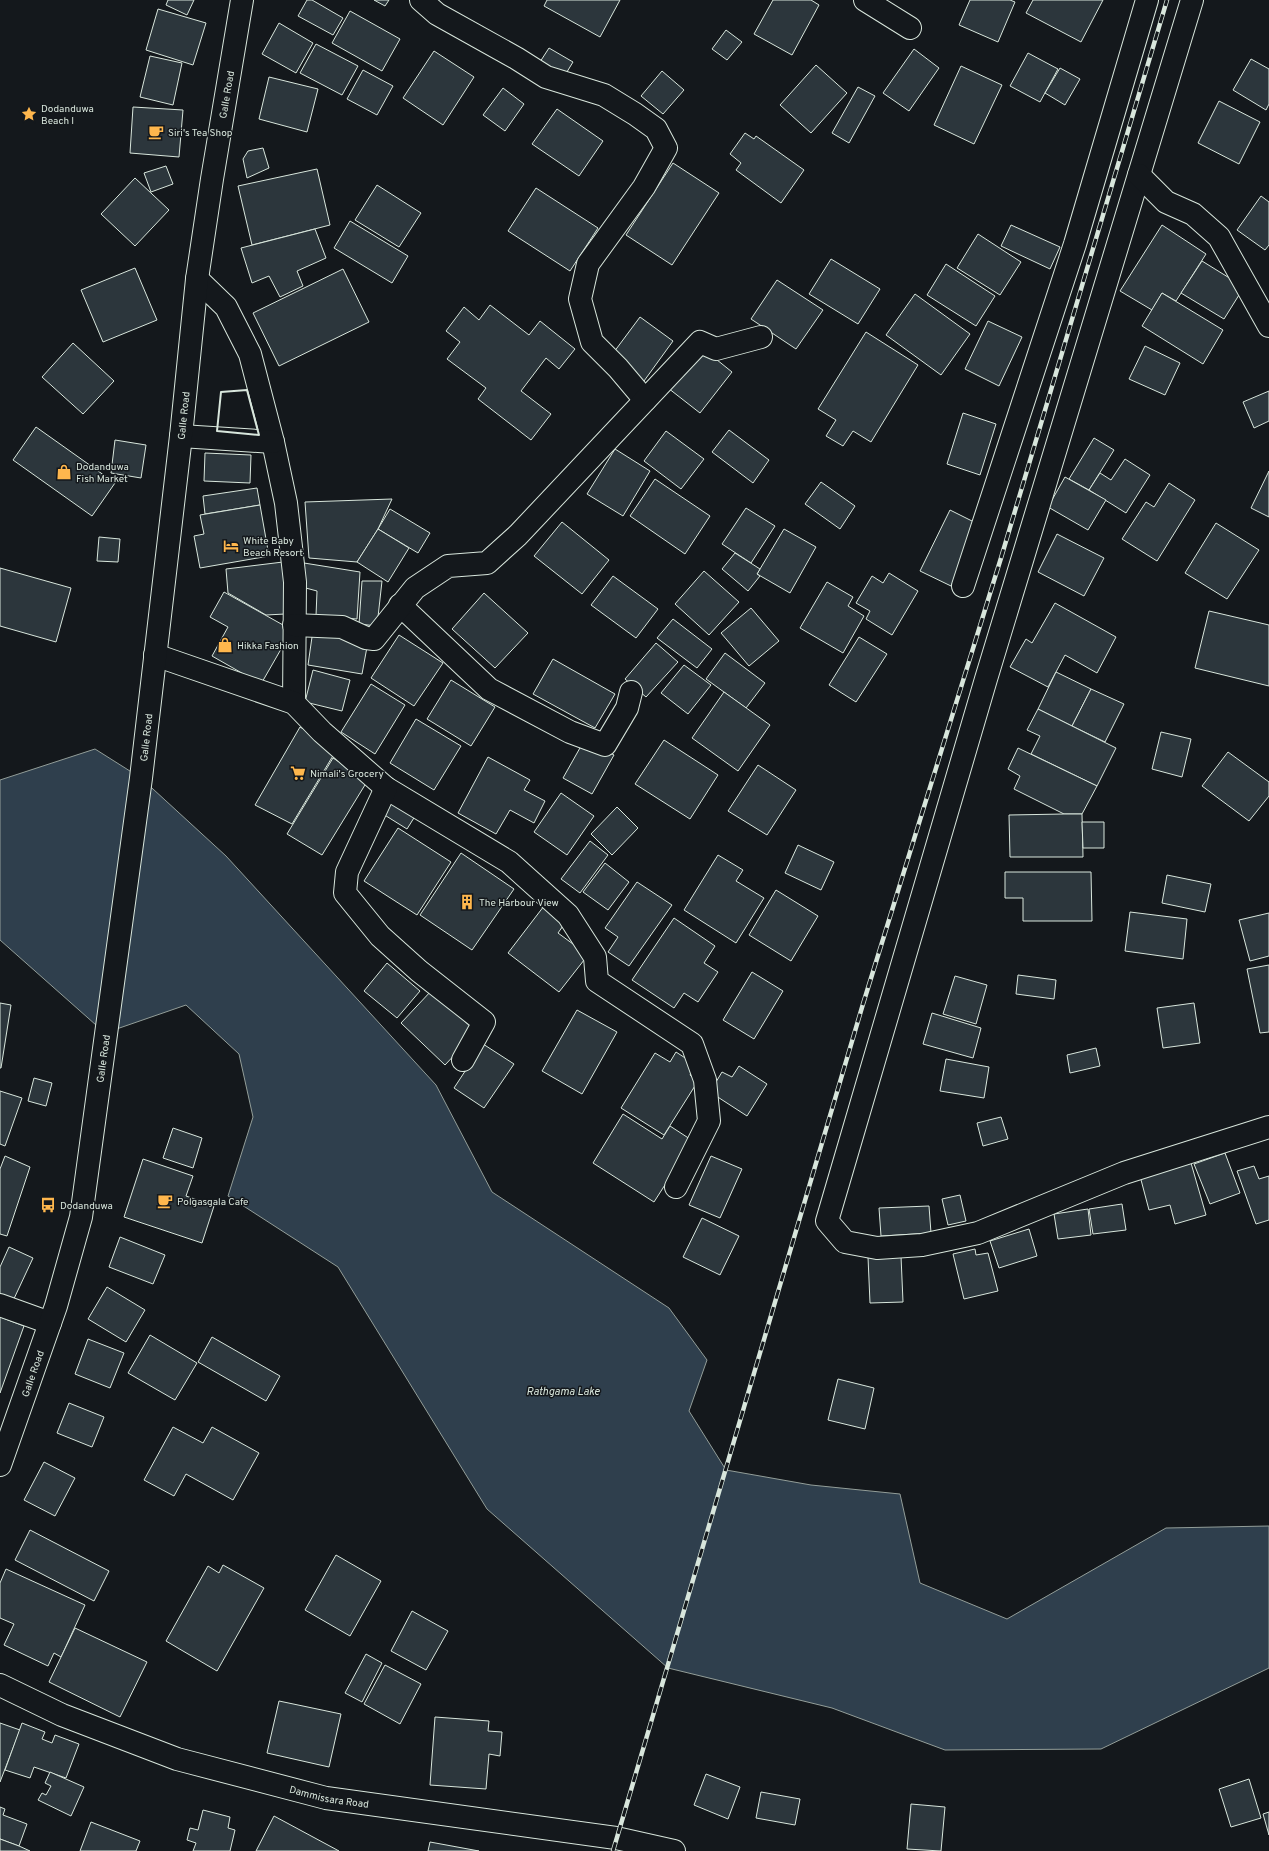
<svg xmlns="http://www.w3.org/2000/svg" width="1269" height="1851" viewBox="0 0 1269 1851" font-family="Overpass,sans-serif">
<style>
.water{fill:#2f3f4d;stroke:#939e99}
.building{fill:#2c363c;stroke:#d8e6dc}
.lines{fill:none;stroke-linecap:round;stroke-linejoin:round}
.minor-casing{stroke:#d8e6dc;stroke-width:24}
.highway-casing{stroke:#d8e6dc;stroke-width:24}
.minor{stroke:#14181c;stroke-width:22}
.highway{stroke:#14181c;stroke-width:22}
.rail-casing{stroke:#d8e6dc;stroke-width:4.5}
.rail{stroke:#14181c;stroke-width:3;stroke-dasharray:9;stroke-linecap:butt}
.wall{stroke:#d8e6dc;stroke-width:2}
.labels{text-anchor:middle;stroke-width:3;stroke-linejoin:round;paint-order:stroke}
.street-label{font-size:10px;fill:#d8e6dc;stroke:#14181c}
.poi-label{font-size:10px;fill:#d8e6dc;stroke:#14181c;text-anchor:start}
.water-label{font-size:11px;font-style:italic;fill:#d8e6dc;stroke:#14181c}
</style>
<rect width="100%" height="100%" fill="#14181c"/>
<path class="water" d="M95 749 141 778 226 856 436 1085 492 1192 669 1308 707 1360 689 1411 726 1470 811 1485 900 1494 920 1583 1007 1619 1166 1528 1269 1526V1668L1101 1749 945 1750 832 1708 668 1668 487 1509 338 1267 228 1196 253 1117 239 1054 186 1005 105 1033 0 940V780Z"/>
<g class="building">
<path d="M168 0H194L187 15 166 5Z"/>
<path d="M307 0H312L343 18 333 35 298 16Z"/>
<path d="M374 0H389L385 6Z"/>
<path d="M547 0H620L600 37 544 6Z"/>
<path d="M773 0H811L819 5 792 55 754 34Z"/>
<path d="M970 0H1010L1015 2 998 42 959 25Z"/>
<path d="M1033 0H1103L1081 42 1026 13Z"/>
<path d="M158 9 206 23 193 65 146 50Z"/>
<path d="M350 11 400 39 382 71 332 43Z"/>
<path d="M279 23 313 43 296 73 262 54Z"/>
<path d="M726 30 742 42 727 60 712 49Z"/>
<path d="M316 44 358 66 342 95 300 73Z"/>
<path d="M549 48 573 62 562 80 538 65Z"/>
<path d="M914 49 939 68 909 111 883 93Z"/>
<path d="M434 51 474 77 443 125 403 98Z"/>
<path d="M1028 53 1058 69 1040 102 1010 86Z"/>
<path d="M150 56 182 63 173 105 140 97Z"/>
<path d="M1251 59 1269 69V104L1266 110 1233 90Z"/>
<path d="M816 65 847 93 811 133 780 105Z"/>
<path d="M961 66 1002 85 974 144 934 125Z"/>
<path d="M1060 68 1080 79 1065 105 1045 93Z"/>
<path d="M363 70 393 86 377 115 347 99Z"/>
<path d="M662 71 684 90 663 114 641 96Z"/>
<path d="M269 77 318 89 307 132 259 119Z"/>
<path d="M858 87 875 96 849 143 832 133Z"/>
<path d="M503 88 524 104 505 131 483 115Z"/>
<path d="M1219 101 1260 122 1239 164 1198 143Z"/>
<path d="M133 107 183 110 179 157 130 153Z"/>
<path d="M557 109 603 141 579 176 532 144Z"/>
<path d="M745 133 754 139 756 136 804 170 781 203 736 170 741 163 730 154Z"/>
<path d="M263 148 269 168 247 178 243 159 248 151Z"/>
<path d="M673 163 719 193 672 265 626 235Z"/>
<path d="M166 166 173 184 151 192 144 173Z"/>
<path d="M317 169 330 225 252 245 238 186Z"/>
<path d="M135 178 169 210 135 246 101 214Z"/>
<path d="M377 185 421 213 399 247 355 220Z"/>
<path d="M536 188 598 228 570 271 508 231Z"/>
<path d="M1261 196 1269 202V245L1265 250 1237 230Z"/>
<path d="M350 221 408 256 392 283 334 248Z"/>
<path d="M1011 225 1060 247 1050 269 1001 246Z"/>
<path d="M1162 225 1206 254 1176 301 1162 293 1152 310 1120 291Z"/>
<path d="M315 229 326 258 297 271 303 286 280 297 269 276 252 283 241 248Z"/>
<path d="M978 234 1021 262 1000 295 957 268Z"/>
<path d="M831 259 880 289 858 324 809 294Z"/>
<path d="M1202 261 1244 287 1224 319 1181 293Z"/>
<path d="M946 264 995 296 976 326 927 295Z"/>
<path d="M135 268 157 320 103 342 81 290Z"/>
<path d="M343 269 369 322 279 366 253 313Z"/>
<path d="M777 280 823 310 796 349 751 319Z"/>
<path d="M1162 293 1223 330 1203 364 1142 326Z"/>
<path d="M915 294 970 334 941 375 886 335Z"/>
<path d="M490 305 529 335 540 321 575 349 559 369 546 358 521 391 551 414 531 440 478 399 486 388 447 359 460 342 446 331 464 307 479 320Z"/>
<path d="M640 317 673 341 644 381 611 356Z"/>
<path d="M988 321 1022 337 999 386 965 369Z"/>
<path d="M866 332 918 365 871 442 853 431 843 446 826 436 836 420 818 409Z"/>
<path d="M73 343 114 381 83 414 42 377Z"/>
<path d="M1145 346 1180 363 1165 395 1129 379Z"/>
<path d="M701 347 732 372 700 413 668 388Z"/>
<path d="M1269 391V421L1254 428 1243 402Z"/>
<path d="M963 413 996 424 980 475 947 464Z"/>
<path d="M36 427 115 483 92 516 13 460Z"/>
<path d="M729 430 769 460 753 483 712 452Z"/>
<path d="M666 431 704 459 681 489 644 461Z"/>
<path d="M1094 438 1114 450 1089 490 1069 479Z"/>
<path d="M115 440 146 445 141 478 111 473Z"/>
<path d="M615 449 650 471 623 516 587 494Z"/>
<path d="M205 453 251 455 250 483 204 481Z"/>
<path d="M1125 459 1150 475 1126 513 1089 490 1100 473 1111 480Z"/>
<path d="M1269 471V517L1251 508Z"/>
<path d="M1065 477 1106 500 1088 530 1048 507Z"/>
<path d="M655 479 710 516 685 554 630 516Z"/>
<path d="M821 482 855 506 840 529 805 504Z"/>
<path d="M1169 483 1195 500 1157 561 1122 539 1146 502 1154 507Z"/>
<path d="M257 488 260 505 205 514 203 496Z"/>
<path d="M392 499 378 529 357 562 309 558 305 502Z"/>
<path d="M260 505 269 556 200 568 194 536 204 534 200 515Z"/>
<path d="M746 508 775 526 751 563 722 544Z"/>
<path d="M390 509 430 533 418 553 378 529Z"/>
<path d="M950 510 980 525 951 586 920 571Z"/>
<path d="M562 522 609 560 582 594 534 556Z"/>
<path d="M1216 523 1259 550 1227 599 1185 573Z"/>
<path d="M378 529 409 548 388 582 357 562Z"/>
<path d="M784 529 816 547 790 593 757 574Z"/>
<path d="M1057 534 1104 558 1084 596 1038 572Z"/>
<path d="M99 537 120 539 118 562 97 561Z"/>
<path d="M735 553 760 569 757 574 760 576 748 591 722 569Z"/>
<path d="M283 562 285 614 266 615 228 593 226 569Z"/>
<path d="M304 563 360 572 357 619 316 616 317 591 302 587Z"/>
<path d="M0 568 71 588 56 642 0 626Z"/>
<path d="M704 571 739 602 709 635 675 604Z"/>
<path d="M889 573 918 591 892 635 866 619 870 611 856 603 872 576 883 583Z"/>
<path d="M613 576 658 609 636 638 591 605Z"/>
<path d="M362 581H382L377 626 359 624Z"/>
<path d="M827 582 853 597 848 606 864 616 843 653 800 628Z"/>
<path d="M224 592 292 630 261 684 212 656 228 627 210 617Z"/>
<path d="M484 593 528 633 495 668 452 629Z"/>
<path d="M1055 603 1116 637 1097 673 1065 655 1048 687 1010 667 1026 639 1032 643Z"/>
<path d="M751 608 779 641 749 666 721 633Z"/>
<path d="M1209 611 1269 625V686L1195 668Z"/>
<path d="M673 619 712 649 697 668 657 638Z"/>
<path d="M313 630 355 637 354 645 367 647 362 674 308 665Z"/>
<path d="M399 635 443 663 414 706 371 678Z"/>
<path d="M859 637 887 654 856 702 829 685Z"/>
<path d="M656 643 678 662 646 697 625 679Z"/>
<path d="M725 653 765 683 746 708 706 679Z"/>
<path d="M553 659 615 694 595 728 533 694Z"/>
<path d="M684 665 711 685 688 714 661 693Z"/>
<path d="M313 670 350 680 342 711 305 702Z"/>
<path d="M1056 672 1091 689 1072 726 1038 709Z"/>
<path d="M451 680 495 707 471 746 427 719Z"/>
<path d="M371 684 405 705 375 754 341 732Z"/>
<path d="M1091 689 1124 704 1105 742 1072 726Z"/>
<path d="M724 692 770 725 738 771 692 738Z"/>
<path d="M1038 709 1116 748 1097 786 1031 754 1040 736 1027 730Z"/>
<path d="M416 719 461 746 434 790 390 763Z"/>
<path d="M300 727 337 749 292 824 255 805Z"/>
<path d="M1161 732 1191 739 1182 777 1152 769Z"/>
<path d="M585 739 614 755 592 794 563 778Z"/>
<path d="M664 740 718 775 690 819 635 784Z"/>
<path d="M1018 748 1097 786 1082 814H1064L1014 789 1020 776 1008 769Z"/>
<path d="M1228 752 1269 782V796L1249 821 1202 786Z"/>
<path d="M488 757 530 780 524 790 545 801 534 823 510 810 496 834 458 813Z"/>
<path d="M333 758 368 780 322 855 287 834Z"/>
<path d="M758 765 796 790 767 835 728 811Z"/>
<path d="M561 793 594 816 567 855 534 832Z"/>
<path d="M393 798 417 813 407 829 383 814Z"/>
<path d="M617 807 638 828 612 855 591 834Z"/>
<path d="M1064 814H1082L1083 857H1010L1009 815Z"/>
<path d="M1082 822H1104V848H1083Z"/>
<path d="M398 828 451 862 417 915 364 881Z"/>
<path d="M590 841 608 855 580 893 561 879Z"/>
<path d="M798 845 834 862 821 890 785 873Z"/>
<path d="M461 853 514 889 472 950 420 915Z"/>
<path d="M718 855 743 870 736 881 764 898 736 943 684 910Z"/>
<path d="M605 863 629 882 608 910 583 892Z"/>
<path d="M1005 872H1091L1092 921H1023V898H1005Z"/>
<path d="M1167 875 1211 884 1205 912 1162 903Z"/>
<path d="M637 882 672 905 629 966 608 952 618 937 605 928Z"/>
<path d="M776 890 818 916 791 961 749 935Z"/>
<path d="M544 906 565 923 558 933 588 955 559 992 508 953Z"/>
<path d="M1130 912 1187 919 1183 959 1125 951Z"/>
<path d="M1269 913V956L1250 961 1239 920Z"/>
<path d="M674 918 715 946 704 963 718 972 698 1002 684 993 674 1008 632 980Z"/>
<path d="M387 963 420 991 397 1018 364 991Z"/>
<path d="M1269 965V1032L1260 1033 1247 969Z"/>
<path d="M752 972 783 991 754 1039 723 1020Z"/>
<path d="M1018 975 1056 980 1054 999 1016 994Z"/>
<path d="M955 976 987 985 976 1024 943 1014Z"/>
<path d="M432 990 476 1032 445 1065 401 1023Z"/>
<path d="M0 1003 11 1005 1 1068H0Z"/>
<path d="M1194 1003 1200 1043 1163 1048 1157 1008Z"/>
<path d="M577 1010 617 1032 582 1094 542 1071Z"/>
<path d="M932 1013 981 1028 973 1058 923 1044Z"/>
<path d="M483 1044 514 1064 484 1108 454 1088Z"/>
<path d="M1096 1048 1100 1066 1070 1073 1067 1055Z"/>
<path d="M676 1052 696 1065 690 1075 698 1081 664 1135 621 1108 655 1053 670 1062Z"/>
<path d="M946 1059 989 1067 984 1098 940 1091Z"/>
<path d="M739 1066 767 1084 747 1116 710 1092 722 1072 732 1077Z"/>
<path d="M34 1078 52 1083 46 1106 28 1101Z"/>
<path d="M0 1091 22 1098 5 1146 0 1144Z"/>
<path d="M623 1114 662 1139 670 1126 693 1141 654 1202 593 1163Z"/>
<path d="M1001 1117 1008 1139 983 1146 977 1123Z"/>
<path d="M173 1128 202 1138 193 1168 163 1158Z"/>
<path d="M1225 1153 1240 1193 1210 1204 1194 1164Z"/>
<path d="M5 1156 30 1167 7 1236 0 1234V1169Z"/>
<path d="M711 1156 742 1169 720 1218 689 1205Z"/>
<path d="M143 1159 193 1176 186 1196 214 1206 202 1243 124 1217Z"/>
<path d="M1191 1163 1206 1215 1175 1224 1170 1205 1149 1210 1140 1176Z"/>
<path d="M1254 1166 1259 1179 1269 1176V1220L1256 1224 1237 1171Z"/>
<path d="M960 1195 966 1221 948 1225 942 1199Z"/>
<path d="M1122 1204 1126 1230 1093 1234 1089 1209Z"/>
<path d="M929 1206 931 1233 881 1236 879 1208Z"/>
<path d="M1088 1209 1091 1235 1058 1239 1054 1214Z"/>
<path d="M702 1218 739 1236 720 1275 683 1257Z"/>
<path d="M1029 1229 1037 1256 999 1268 990 1241Z"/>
<path d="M120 1237 165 1255 153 1284 109 1267Z"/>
<path d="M9 1247 33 1258 12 1303 0 1297V1267Z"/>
<path d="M975 1249 976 1255 988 1253 998 1291 964 1299 953 1254Z"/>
<path d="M901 1256 903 1302 870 1303 868 1257Z"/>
<path d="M107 1287 145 1310 126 1342 88 1319Z"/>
<path d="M0 1317 24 1326 0 1393Z"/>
<path d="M150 1335 197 1363 175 1400 128 1373Z"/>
<path d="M212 1337 280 1376 266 1401 198 1362Z"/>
<path d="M88 1339 124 1353 110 1388 75 1374Z"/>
<path d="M838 1379 874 1388 865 1429 828 1420Z"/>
<path d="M69 1403 104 1417 92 1447 57 1433Z"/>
<path d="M173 1427 203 1443 212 1427 259 1453 233 1500 186 1474 174 1496 144 1480Z"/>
<path d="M44 1462 75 1478 55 1516 24 1500Z"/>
<path d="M30 1530 109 1571 94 1601 15 1560Z"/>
<path d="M336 1555 381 1581 350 1636 305 1610Z"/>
<path d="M223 1565 264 1588 217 1671 166 1641 208 1566 219 1573Z"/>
<path d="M6 1569 85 1605 61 1657 54 1653 48 1666 4 1645 14 1624 0 1618V1583Z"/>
<path d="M412 1611 448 1631 426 1670 391 1651Z"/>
<path d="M75 1628 147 1662 120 1717 49 1682Z"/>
<path d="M366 1654 382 1663 362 1702 345 1693Z"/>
<path d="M385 1665 421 1684 400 1724 364 1704Z"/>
<path d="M279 1701 341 1714 329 1767 267 1753Z"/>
<path d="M435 1717 489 1721 488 1731 502 1732 500 1756 489 1754 486 1789 430 1785Z"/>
<path d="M0 1723 20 1730 0 1782Z"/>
<path d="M22 1723 45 1732 42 1739 52 1743 55 1735 79 1744 66 1778 34 1767 30 1778 5 1770Z"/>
<path d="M50 1772 84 1787 71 1816 38 1800 42 1793 46 1795 51 1786 45 1783Z"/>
<path d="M706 1774 740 1787 728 1819 694 1805Z"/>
<path d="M1249 1779 1261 1818 1231 1827 1219 1789Z"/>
<path d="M761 1792 800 1799 795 1825 756 1818Z"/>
<path d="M911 1804 945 1807 941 1851 907 1849Z"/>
<path d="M0 1807 5 1809 3 1815 27 1824 19 1846 0 1839Z"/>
<path d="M203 1810 230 1817 228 1828 235 1830 230 1851H193L196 1843 187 1840 190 1828 198 1830Z"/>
<path d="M1269 1812V1835L1263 1814Z"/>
<path d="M274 1816 339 1851H256Z"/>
<path d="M91 1822 140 1841 136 1851H80Z"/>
<path d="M0 1839 19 1846 30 1851H0Z"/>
<path d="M430 1842 479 1851H428Z"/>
</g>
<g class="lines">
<g class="minor-casing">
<g id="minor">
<path d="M421 0 437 14 516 58 546 77 604 95 635 114 656 129 666 148 644 187 588 264 580 299 592 342 618 368 645 400"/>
<path d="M865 0 910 28"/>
<path d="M1192 0 986 679 827 1221 845 1242 877 1248 922 1245 978 1233 1124 1173 1269 1127"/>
<path d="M1139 175 1166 202 1193 214 1219 237 1269 326"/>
<path d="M197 279 226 307 250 354 273 442 286 503 295 582 294 703"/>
<path d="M181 436 273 442"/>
<path d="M963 586 1075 244 1147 0"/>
<path d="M400 605 489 689 570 732 605 745 627 708 631 692"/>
<path d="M294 625 342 627 366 638 374 639 415 588 448 566 487 563 518 535 700 342 716 349 761 337"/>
<path d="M155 655 294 703 322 732 386 788 509 862 568 915 595 957 597 981 692 1044 705 1080 709 1121 676 1187"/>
<path d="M386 788 347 872 345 893 380 936 419 971 484 1022 463 1060"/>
<path d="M0 1305 50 1323"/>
<path id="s1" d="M0 1685 62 1715 177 1759 326 1798 616 1838 674 1851"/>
</g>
</g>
<g class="highway-casing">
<g id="highway">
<path id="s2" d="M0 1465 56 1306 81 1217 141 778 181 436 197 279 212 179 242 0"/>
</g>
</g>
<use href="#minor" class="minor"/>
<use href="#highway" class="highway"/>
<g class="rail-casing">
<path id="rail" d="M613 1851 863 1004 1001 558 1167 0"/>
</g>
<use href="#rail" class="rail"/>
<path class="wall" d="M247 390 259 435 217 431 221 392Z"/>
</g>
<defs>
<g id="sight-bare" transform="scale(1.2)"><path d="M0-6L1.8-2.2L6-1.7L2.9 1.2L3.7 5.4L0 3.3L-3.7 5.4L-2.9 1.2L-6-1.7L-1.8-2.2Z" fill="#ffb74d" stroke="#14181c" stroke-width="2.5" paint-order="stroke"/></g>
<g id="cafe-bare" transform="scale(1.2)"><path d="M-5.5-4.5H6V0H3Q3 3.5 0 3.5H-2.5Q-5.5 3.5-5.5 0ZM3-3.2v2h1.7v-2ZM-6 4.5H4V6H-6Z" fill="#ffb74d" stroke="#14181c" stroke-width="2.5" paint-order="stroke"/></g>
<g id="shop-bare" transform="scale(1.2)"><path d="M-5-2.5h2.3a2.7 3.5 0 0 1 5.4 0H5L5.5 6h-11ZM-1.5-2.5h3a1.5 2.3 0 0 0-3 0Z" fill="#ffb74d" stroke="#14181c" stroke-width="2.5" paint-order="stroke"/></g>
<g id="hotel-bare" transform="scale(1.2)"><path d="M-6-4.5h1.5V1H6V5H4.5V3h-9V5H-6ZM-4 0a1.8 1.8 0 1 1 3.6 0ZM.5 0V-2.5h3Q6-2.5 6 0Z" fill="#ffb74d" stroke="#14181c" stroke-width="2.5" paint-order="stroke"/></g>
<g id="supermarket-bare" transform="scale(1.2)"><path d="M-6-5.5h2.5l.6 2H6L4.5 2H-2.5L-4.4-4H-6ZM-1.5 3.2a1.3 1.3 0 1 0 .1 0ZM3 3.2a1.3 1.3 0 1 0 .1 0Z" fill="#ffb74d" stroke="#14181c" stroke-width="2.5" paint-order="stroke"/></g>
<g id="building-bare" transform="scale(1.2)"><path d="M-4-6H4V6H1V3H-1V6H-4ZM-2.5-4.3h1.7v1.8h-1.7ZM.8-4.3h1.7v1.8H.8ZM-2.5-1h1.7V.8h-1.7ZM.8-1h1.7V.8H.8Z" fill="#ffb74d" stroke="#14181c" stroke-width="2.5" paint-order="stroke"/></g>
<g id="bus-bare" transform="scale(1.2)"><path d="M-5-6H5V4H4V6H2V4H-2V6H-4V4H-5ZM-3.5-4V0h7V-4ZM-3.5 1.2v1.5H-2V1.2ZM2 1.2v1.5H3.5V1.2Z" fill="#ffb74d" stroke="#14181c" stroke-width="2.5" paint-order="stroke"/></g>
</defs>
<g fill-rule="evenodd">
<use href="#sight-bare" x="29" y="114"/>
<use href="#cafe-bare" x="156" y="132"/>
<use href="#shop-bare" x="64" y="472"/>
<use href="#hotel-bare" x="231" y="546"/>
<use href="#shop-bare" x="225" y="645"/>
<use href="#supermarket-bare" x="298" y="773"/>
<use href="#building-bare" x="467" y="902"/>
<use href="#cafe-bare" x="165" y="1201"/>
<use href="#bus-bare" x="48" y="1205"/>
</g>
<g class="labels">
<g class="street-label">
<text dy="4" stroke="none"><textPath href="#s2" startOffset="1393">Galle Road</textPath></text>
<text dy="4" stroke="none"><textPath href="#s2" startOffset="1069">Galle Road</textPath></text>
<text dy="4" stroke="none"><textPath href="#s2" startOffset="745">Galle Road</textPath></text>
<text dy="4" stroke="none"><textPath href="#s2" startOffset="421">Galle Road</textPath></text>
<text dy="4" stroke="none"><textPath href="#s2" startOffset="97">Galle Road</textPath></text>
<text dy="4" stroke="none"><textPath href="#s1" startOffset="349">Dammissara Road</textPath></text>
</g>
<g class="poi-label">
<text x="41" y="112">Dodanduwa<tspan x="41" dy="12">Beach I</tspan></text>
<text x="168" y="136">Siri's Tea Shop</text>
<text x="76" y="470">Dodanduwa<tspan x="76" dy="12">Fish Market</tspan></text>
<text x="243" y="544">White Baby<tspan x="243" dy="12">Beach Resort</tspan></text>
<text x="237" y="649">Hikka Fashion</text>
<text x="310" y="777">Nimali's Grocery</text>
<text x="479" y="906">The Harbour View</text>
<text x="177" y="1205">Polgasgala Cafe</text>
<text x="60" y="1209">Dodanduwa</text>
</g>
<g class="water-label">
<text x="563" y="1395">Rathgama Lake</text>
</g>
</g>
</svg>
